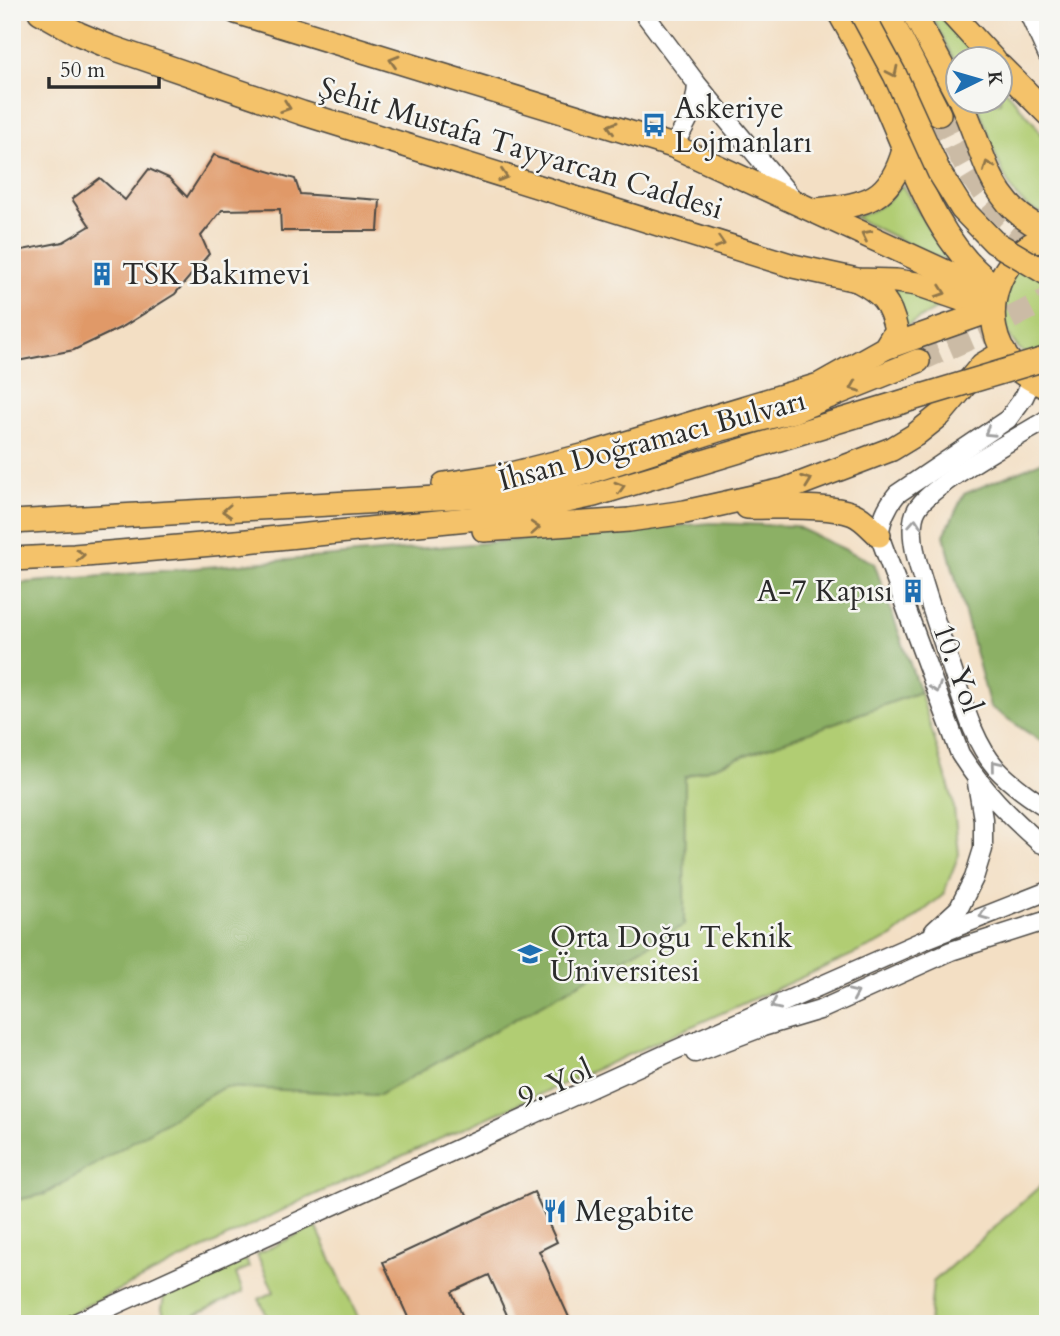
<svg xmlns="http://www.w3.org/2000/svg" width="1060" height="1336" viewBox="0 0 1060 1336" font-family="Cardo,serif">
<style>
.green{fill:#b1cd73;stroke:#6e7c4f;stroke-width:2}
.forest{fill:#8cb065;stroke:#5c6e48;stroke-width:2}
.building{fill:#e09968}
.lines{fill:none;stroke-linecap:round;stroke-linejoin:round}
.major-tunnel{stroke:#cbbba5;stroke-width:23;stroke-dasharray:23 11;stroke-linecap:butt}
.minor-casing{stroke:#494642;stroke-width:21}
.major-casing{stroke:#494642;stroke-width:26}
.minor{stroke:#fff;stroke-width:18}
.major{stroke:#f4c26a;stroke-width:23}
.major-bridge-casing{stroke:#494642;stroke-width:26;stroke-linecap:butt}
.major-bridge{stroke:#f4c26a;stroke-width:23}
.oneway{stroke:#90764a}
.oneway2{stroke:#a0a0a0}
.labels{text-anchor:middle;stroke-width:5;stroke-linejoin:round;paint-order:stroke}
.poi-label{font-size:30px;fill:#2b2b2b;stroke:#f6f6f2;text-anchor:start}
.street-label{font-size:30px;fill:#2b2b2b;stroke:#f6f6f2}
</style>
<rect width="100%" height="100%" fill="#f6f6f2"/>
<filter id="ink" filterUnits="userSpaceOnUse"><feTurbulence type="fractalNoise" baseFrequency=".0143" numOctaves="2"/><feDisplacementMap in="SourceGraphic" scale="14" xChannelSelector="R" yChannelSelector="G"/><feConvolveMatrix kernelMatrix="1 2 1 2 8 2 1 2 1" color-interpolation-filters="sRGB"/></filter>
<filter id="wash" filterUnits="userSpaceOnUse"><feTurbulence type="fractalNoise" baseFrequency=".00686" numOctaves="4" result="noise"/><feDisplacementMap in="SourceGraphic" scale="28" xChannelSelector="R" yChannelSelector="G"/><feGaussianBlur stdDeviation="1.57" result="paint"/><feColorMatrix in="noise" values="0 0 0 0 0 0 0 0 0 0 0 0 0 0 0 0 0 1.4 0 .05"/><feComposite in="paint" operator="in"/></filter>
<g filter="url(#wash)">
<rect width="100%" height="100%" fill="#f3dfc4"/>
<g class="green">
<path d="M937 13 978 59 958 60V68L932 17Z"/>
<path d="M1001 85 1034 123 1046 143 1048 213C1005 215 991 133 976 102H1000Z"/>
<path d="M902 185 929 229 954 263 926 253 854 217C875 212 889 202 902 185Z"/>
<path d="M1048 244V369C1017 352 998 334 1006 297 1007 291 1008 281 1011 276 1016 266 1039 251 1048 244Z"/>
<path d="M886 286 950 301 904 327Z"/>
<path d="M920 692 953 800 959 854 943 895 892 937 303 1200 49 1324H12V1201L45 1194 224 1086 379 1095 683 925 685 777Z"/>
<path d="M1048 1179V1324H929L933 1282Z"/>
<path d="M316 1226 361 1324H271L259 1299 274 1292 257 1254Z"/>
<path d="M246 1259 249 1267 236 1274 243 1292 186 1319 187 1324H167L162 1309 164 1296Z"/>
</g>
<g class="forest">
<path d="M1048 459V746L990 707 944 535 964 494Z"/>
<path d="M711 523 795 526 874 563 920 692 685 777 684 925 379 1095 224 1087 45 1194 12 1201V584Z"/>
</g>
<g id="blocks">
<g class="building">
<path d="M214 155 295 179 300 194 380 200 378 231H281L280 209 222 210 201 236 209 254 175 294 124 326 74 350 12 362V252L63 242 90 226 72 199 100 178 125 200 149 169 169 178 187 197Z"/>
<path d="M534 1192 557 1242 539 1251 572 1324H511L489 1275 452 1292 466 1324H411L383 1262Z"/>
</g>
</g>
</g>
<g filter="url(#ink)">
<use href="#blocks" fill-opacity="0" stroke="#494642" stroke-width="2"/>
<g class="lines">
<g class="major-tunnel">
<path d="M939 114C969 175 986 214 1048 248"/>
<path d="M918 361 982 333 1048 299"/>
</g>
<g class="minor-casing">
<g id="minor">
<path d="M643 12 697 84 794 200"/>
<path d="M1028 12 1048 56"/>
<path d="M673 146C686 125 696 109 697 84"/>
<path d="M1032 380 1024 397 1008 419 897 494C886 507 882 519 879 535L960 754C983 790 1008 815 1040 843L1048 846"/>
<path d="M1048 419C1020 436 931 484 917 509 910 521 913 543 916 556 925 592 938 628 950 663 962 698 972 741 997 769 1009 782 1033 800 1048 808"/>
<path d="M934 931 959 908 974 878 983 849V819L977 783"/>
<path d="M695 1053 763 1027 820 1010 951 951 1048 920"/>
<path d="M73 1324 666 1054 924 940 1048 891"/>
</g>
</g>
<g class="major-casing">
<g id="major">
<path d="M40 12 79 34 110 47 302 113 793 266 857 280 896 281 917 284 993 310"/>
<path d="M236 12 673 146 957 277 997 287"/>
<path d="M839 12C855 40 870 69 883 99 911 161 935 241 991 283"/>
<path d="M887 12 939 114"/>
<path d="M913 12 958 96"/>
<path d="M950 12 994 60"/>
<path d="M1000 66 1048 114"/>
<path d="M961 102C986 154 988 207 1048 231"/>
<path d="M816 210C865 204 889 203 904 150"/>
<path d="M1048 236C996 254 975 321 1012 364 1022 375 1034 381 1048 388"/>
<path d="M885 348 993 310"/>
<path d="M444 484 511 474 590 454 819 385 885 348 896 330C890 302 882 293 857 280"/>
<path d="M747 507C774 508 829 504 853 514 863 518 870 527 879 535"/>
<path d="M12 522 489 495 551 484 718 430 793 411 918 361"/>
<path d="M484 530 629 520 685 512 784 490 892 449 915 435 940 415 982 365 1004 352"/>
<path d="M12 559 74 556 247 541 498 516 594 495 925 395"/>
</g>
</g>
<use href="#minor" class="minor"/>
<use href="#major" class="major"/>
<g class="major-bridge-casing">
<g id="major-bridge">
<path d="M861 12 895 75 939 172 962 209 994 242 1048 274"/>
<path d="M925 395 1048 358"/>
</g>
</g>
<use href="#major-bridge" class="major-bridge"/>
</g>
<defs><path id="oneway-chevron" d="M-2-3.5L2.5 0L-2 3.5" fill="none" stroke-width="1.6" stroke-linecap="round" stroke-linejoin="round" transform="scale(1.75)"/></defs>
<g class="oneway">
<use href="#oneway-chevron" transform="translate(394 61) rotate(-163)"/>
<use href="#oneway-chevron" transform="translate(893 72) rotate(64)"/>
<use href="#oneway-chevron" transform="translate(286 107) rotate(19)"/>
<use href="#oneway-chevron" transform="translate(612 127) rotate(-163)"/>
<use href="#oneway-chevron" transform="translate(988 166) rotate(-111)"/>
<use href="#oneway-chevron" transform="translate(503 176) rotate(17)"/>
<use href="#oneway-chevron" transform="translate(866 235) rotate(-154)"/>
<use href="#oneway-chevron" transform="translate(720 243) rotate(17)"/>
<use href="#oneway-chevron" transform="translate(941 292) rotate(19)"/>
<use href="#oneway-chevron" transform="translate(855 387) rotate(158)"/>
<use href="#oneway-chevron" transform="translate(807 481) rotate(-20)"/>
<use href="#oneway-chevron" transform="translate(620 487) rotate(-17)"/>
<use href="#oneway-chevron" transform="translate(227 511) rotate(177)"/>
<use href="#oneway-chevron" transform="translate(535 528) rotate(-3)"/>
<use href="#oneway-chevron" transform="translate(80 555) rotate(-4)"/>
</g>
<g class="oneway2">
<use href="#oneway-chevron" transform="translate(989 432) rotate(147)"/>
<use href="#oneway-chevron" transform="translate(915 523) rotate(-86)"/>
<use href="#oneway-chevron" transform="translate(936 688) rotate(70)"/>
<use href="#oneway-chevron" transform="translate(996 765) rotate(-129)"/>
<use href="#oneway-chevron" transform="translate(984 915) rotate(158)"/>
<use href="#oneway-chevron" transform="translate(854 994) rotate(-24)"/>
<use href="#oneway-chevron" transform="translate(775 1005) rotate(156)"/>
</g>
</g>
<defs>
<g id="bus-bare" transform="scale(1.89)"><path d="M-5-6H5V4H4V6H2V4H-2V6H-4V4H-5ZM-3.5-4V0h7V-4ZM-3.5 1.2v1.5H-2V1.2ZM2 1.2v1.5H3.5V1.2Z" fill="#1f6fb2" stroke="#f6f6f2" stroke-width="2.5" paint-order="stroke"/></g>
<g id="building-bare" transform="scale(1.89)"><path d="M-4-6H4V6H1V3H-1V6H-4ZM-2.5-4.3h1.7v1.8h-1.7ZM.8-4.3h1.7v1.8H.8ZM-2.5-1h1.7V.8h-1.7ZM.8-1h1.7V.8H.8Z" fill="#1f6fb2" stroke="#f6f6f2" stroke-width="2.5" paint-order="stroke"/></g>
<g id="university-bare" transform="scale(1.89)"><path d="M0-5L7-2L0 1L-7-2ZM-4 1L0 2.5L4 1V4Q0 6-4 4Z" fill="#1f6fb2" stroke="#f6f6f2" stroke-width="2.5" paint-order="stroke"/></g>
<g id="restaurant-bare" transform="scale(1.89)"><path d="M-5-6h1v4h1v-4h1v4h1v-4h1v5L-1.5 .5V6h-2V.5L-5-1ZM5-6V6H3V1.5H1.5Q1.5-4 5-6Z" fill="#1f6fb2" stroke="#f6f6f2" stroke-width="2.5" paint-order="stroke"/></g>
</defs>
<g fill-rule="evenodd">
<use href="#bus-bare" x="654" y="125"/>
<use href="#building-bare" x="102" y="274"/>
<use href="#building-bare" x="913" y="591"/>
<use href="#university-bare" x="530" y="954"/>
<use href="#restaurant-bare" x="555" y="1211"/>
</g>
<g class="labels">
<g class="poi-label">
<text x="674" y="118">Askeriye<tspan x="674" dy="34">Lojmanları</tspan></text>
<text x="122" y="284">TSK Bakımevi</text>
<text x="893" y="601" text-anchor="end">A-7 Kapısı</text>
<text x="550" y="947">Orta Doğu Teknik<tspan x="550" dy="34">Üniversitesi</tspan></text>
<text x="575" y="1221">Megabite</text>
</g>
<g class="street-label">
<text transform="translate(521 148) rotate(17)" y="10">Şehit Mustafa Tayyarcan Caddesi</text>
<text transform="translate(652 440) rotate(-15)" y="10">İhsan Doğramacı Bulvarı</text>
<text transform="translate(958 668) rotate(70)" y="10">10. Yol</text>
<text transform="translate(555 1083) rotate(-24)" y="10">9. Yol</text>
</g>
</g>
<rect width="1060" height="1336" fill="none" stroke="#f6f6f2" stroke-width="42"/>
<g transform="translate(979 80) rotate(85)"><circle r="33" fill="#f6f6f2" stroke="#a5a5a2" stroke-width="2"/>
<path d="M0-5L12 26L0 18L-12 26Z" fill="#1f6fb2"/>
<text y="-10" font-size="19" font-weight="bold" text-anchor="middle" fill="#2b2b2b">K</text>
</g>
<path d="M49 77v10h110v-10" fill="none" stroke="#2b2b2b" stroke-width="3.5"/>
<text x="60" y="77" font-size="21" fill="#2b2b2b" stroke="#f6f6f2" stroke-width="5" paint-order="stroke">50 m</text>
</svg>
